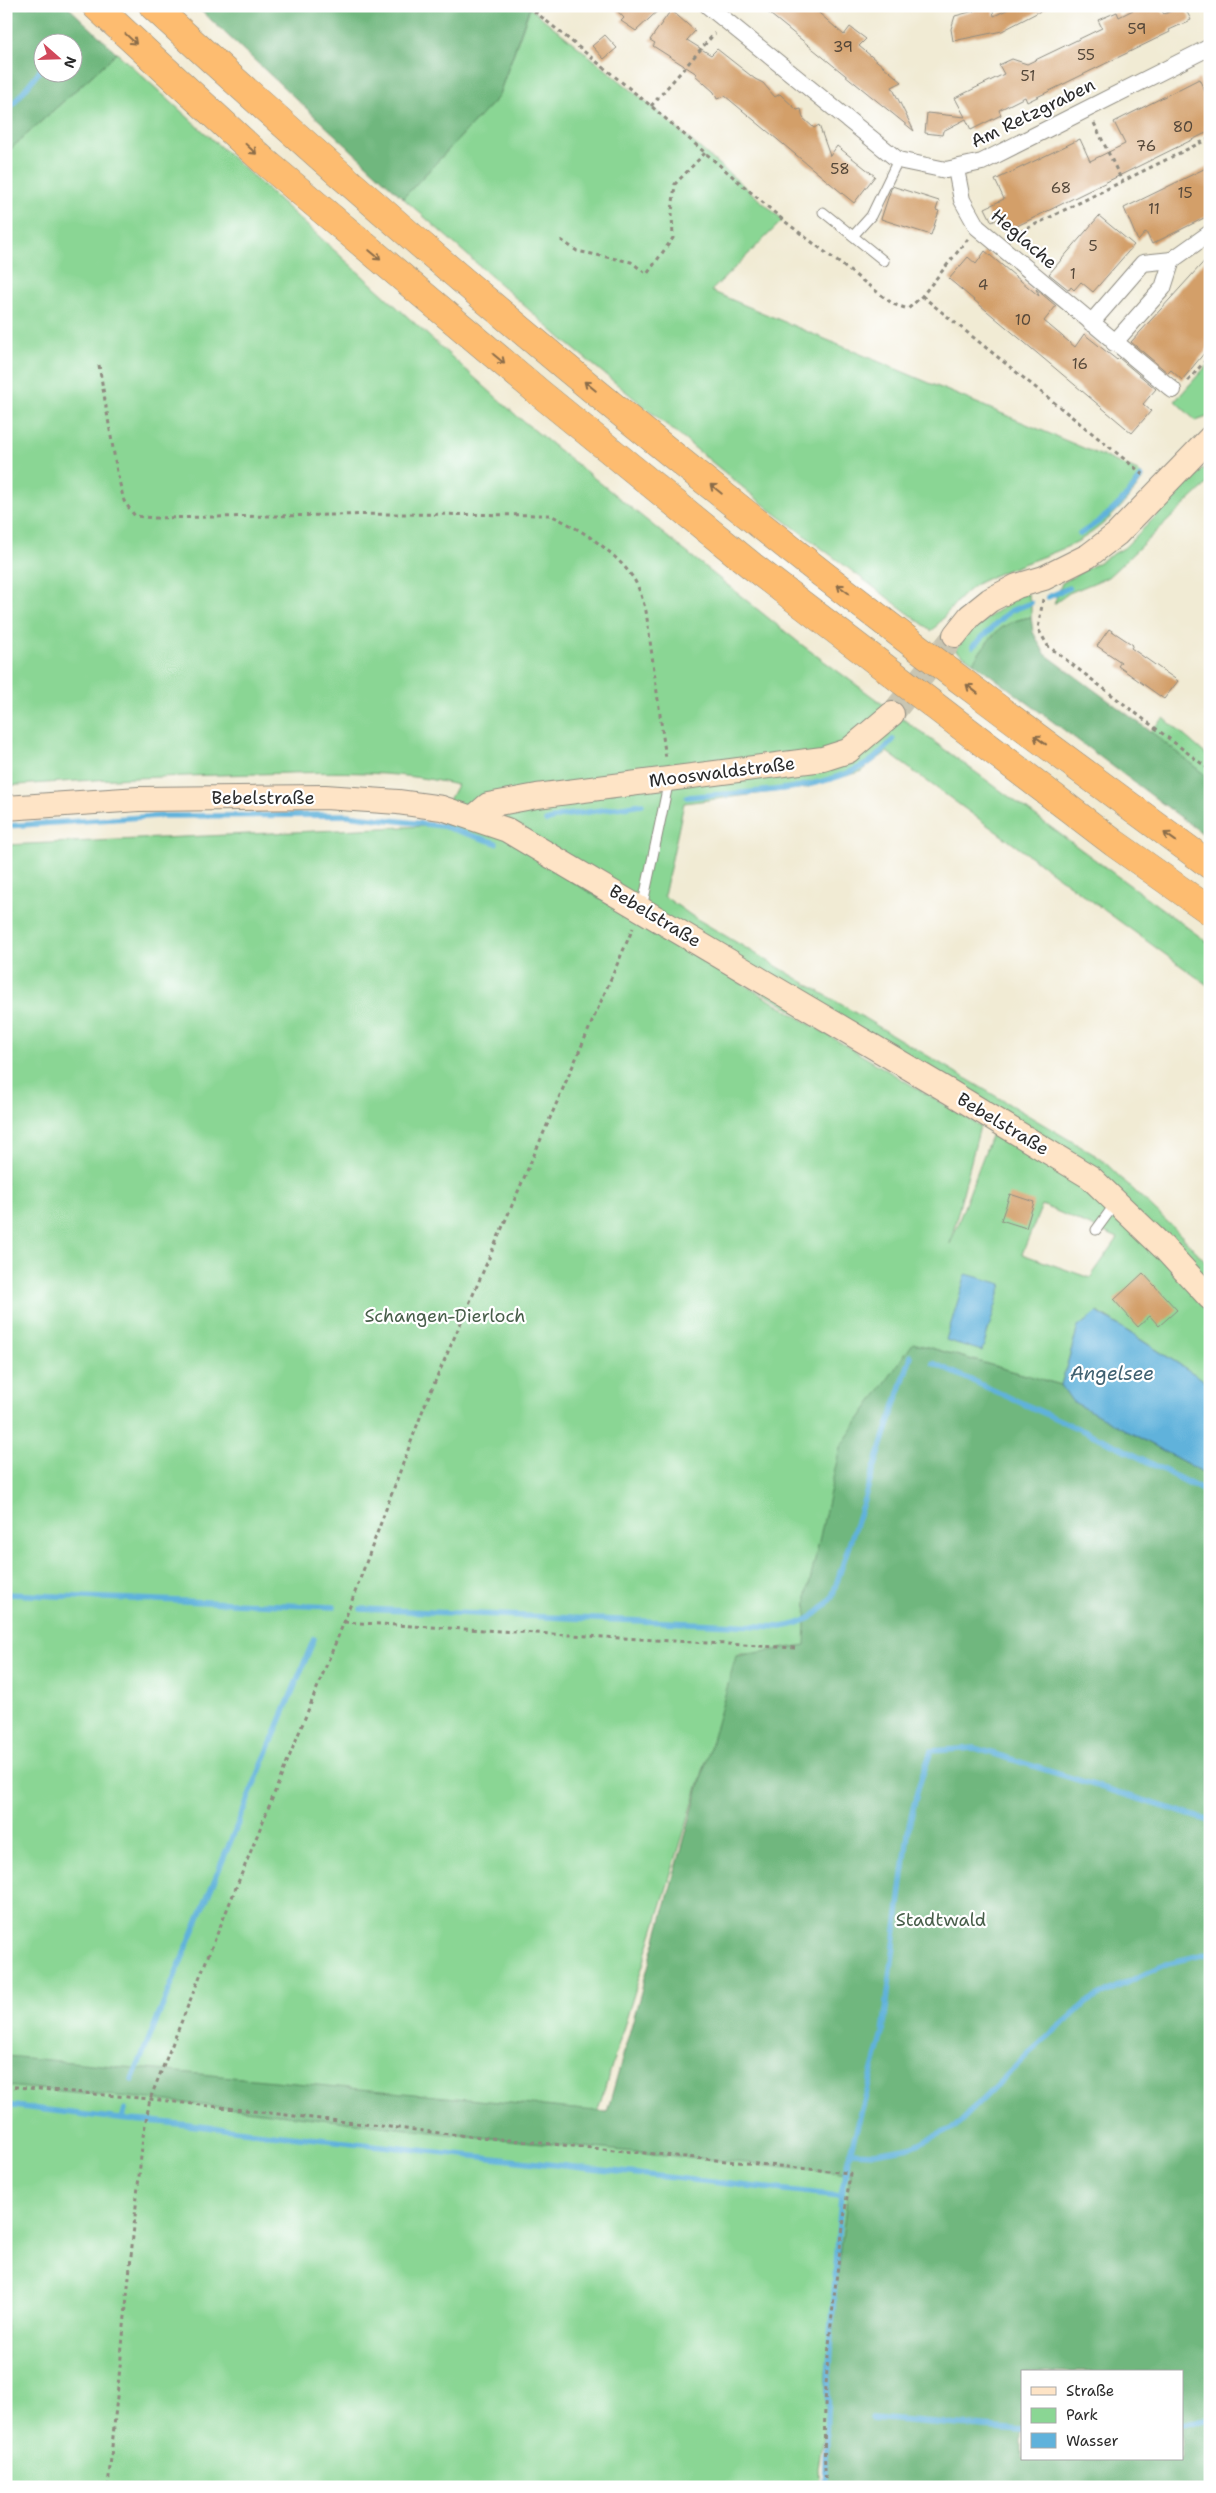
<svg xmlns="http://www.w3.org/2000/svg" width="1216" height="2493" viewBox="0 0 1216 2493" font-family="'Shantell Sans',sans-serif">
<style>
.green{fill:#8ad694;stroke:#5a8060;fill-rule:evenodd}
.forest{fill:#6fb77e;stroke:#4d7154;fill-rule:evenodd}
.water{fill:#60b2db;stroke:#466e83}
.lines{fill:none;stroke-linecap:round;stroke-linejoin:round}
.stream{stroke:#60b2db;stroke-width:5.5}
.building{fill:#d39f69}
.secondary-tunnel{stroke:#c9c5b2;stroke-width:24;stroke-dasharray:24 12;stroke-linecap:butt}
.lane-casing{stroke:#8e8b80;stroke-width:11}
.street-casing{stroke:#8e8b80;stroke-width:18}
.secondary-casing{stroke:#8e8b80;stroke-width:26}
.highway-casing{stroke:#8e8b80;stroke-width:29}
.path{stroke:#8e8b80;stroke-width:3;stroke-dasharray:4 4;stroke-linecap:butt}
.lane{stroke:#fff;stroke-width:9}
.street{stroke:#fff;stroke-width:16}
.secondary{stroke:#fee4c6;stroke-width:24}
.highway{stroke:#fdbc70;stroke-width:28}
.oneway{stroke:#8a6c4a}
.labels{text-anchor:middle;stroke-width:4.5;stroke-linejoin:round;paint-order:stroke}
.number-label{font-size:15px;fill:#55483a}
.street-label{font-size:18px;fill:#2b2b2b;stroke:#fff}
.park-label{font-size:18px;fill:#485e4a;stroke:#fff}
.water-label{font-size:19px;font-style:italic;fill:#406171;stroke:#fff}
</style>
<rect width="100%" height="100%" fill="#fff"/>
<filter id="ink" filterUnits="userSpaceOnUse"><feTurbulence type="fractalNoise" baseFrequency=".02" numOctaves="2"/><feDisplacementMap in="SourceGraphic" scale="10" xChannelSelector="R" yChannelSelector="G"/><feConvolveMatrix kernelMatrix="1 2 1 2 8 2 1 2 1" color-interpolation-filters="sRGB"/></filter>
<filter id="wash" filterUnits="userSpaceOnUse"><feTurbulence type="fractalNoise" baseFrequency=".0096" numOctaves="4" result="noise"/><feDisplacementMap in="SourceGraphic" scale="20" xChannelSelector="R" yChannelSelector="G"/><feGaussianBlur stdDeviation="1.12" result="paint"/><feColorMatrix in="noise" values="0 0 0 0 0 0 0 0 0 0 0 0 0 0 0 0 0 1.4 0 .05"/><feComposite in="paint" operator="in"/></filter>
<g filter="url(#wash)">
<rect width="100%" height="100%" fill="#f1ebd4"/>
<g class="green">
<path d="M530 8 651 106 783 220 711 291 1138 471 1144 477C1126 505 1100 531 1069 546 1040 559 1008 568 980 582 961 593 946 615 932 631L768 508 563 340 403 198 498 97Z"/>
<path d="M117 53 518 417 802 645 1210 944V987L887 752 860 772 805 788 684 803 664 896 692 916 1100 1158 1175 1229 1210 1266V1384L1098 1312 1078 1327 1061 1385 924 1346 830 1655 739 1654 592 2130 866 2158 818 2468 819 2487H6V845L448 825 438 821 457 785C393 769 323 772 257 774 173 776 90 779 6 786V153ZM551 869 994 1128 950 1244 980 1126ZM1042 1205 1118 1238 1090 1278 1022 1254Z"/>
<path d="M1210 362V416L1196 421 1175 401Z"/>
<path d="M1210 462V481L1108 577 1069 593 1054 604 1062 583 1124 548Z"/>
<path d="M1028 594 1031 603V617C999 622 990 638 973 662L954 649 962 638 1018 595Z"/>
<path d="M1164 718 1210 758V779L1150 731Z"/>
</g>
<g class="forest">
<path d="M6 6H67L117 53 6 153ZM42 42H72V72H42Z"/>
<path d="M196 6H530L498 97 403 198Z"/>
<path d="M1031 617 1033 632 1045 654 1150 731 1210 779V839L973 662C990 638 999 622 1031 617Z"/>
<path d="M913 1343 1061 1385 1072 1401 1210 1476V2487H826L824 2452 826 2373 850 2173 449 2134 150 2099 6 2086V2056L607 2112 736 1656 805 1645 807 1595 840 1447ZM1022 2372H1182V2459H1022Z"/>
</g>
<g class="water">
<path d="M966 1274 1002 1284 982 1351 946 1340Z"/>
<path d="M1097 1312 1210 1384V1476L1072 1401 1061 1385 1078 1327Z"/>
</g>
<g class="lines">
<g class="stream">
<path d="M63 42 65 39"/>
<path d="M6 113 42 68"/>
<path d="M1080 534C1107 517 1122 504 1141 477"/>
<path d="M1048 597 1069 588"/>
<path d="M973 646 1010 611 1031 603"/>
<path d="M687 797C744 792 809 793 861 767 874 761 883 750 893 740"/>
<path d="M546 821 561 816 642 804"/>
<path d="M6 826 158 816 346 815 442 826 496 843"/>
<path d="M933 1363 1117 1446 1210 1494"/>
<path d="M6 1594 334 1607"/>
<path d="M361 1609 781 1627C804 1624 818 1616 832 1597L911 1356"/>
<path d="M132 2080 314 1639"/>
<path d="M6 2105 128 2120 161 2122 841 2196 829 2365 824 2487"/>
<path d="M122 2119 125 2109"/>
<path d="M850 2152 874 2153 911 2147 955 2127 1029 2053 1090 2000 1168 1963 1210 1953"/>
<path d="M841 2196 848 2160 883 2033 909 1826 918 1788 931 1751 975 1748 1210 1821"/>
<path d="M871 2418 1022 2430"/>
<path d="M1182 2425 1210 2419"/>
</g>
</g>
<g id="blocks">
<g class="building">
<path d="M613 6H663L636 31 621 21 624 18Z"/>
<path d="M760 6H811L844 35 850 27 866 39 859 46 902 82 892 87 914 131Z"/>
<path d="M973 6H992L994 16 1015 6H1050L1002 31 953 41 951 29 955 16 974 11Z"/>
<path d="M1141 6H1158L1164 14 1184 6 1191 20 1169 30 1170 32 1027 102 1025 97 999 110 1001 115 971 130 966 119 943 131 942 135 925 133 927 113 965 117 955 98 1004 74 999 65 1012 59 1027 64 1102 28 1098 20 1117 12 1119 17Z"/>
<path d="M671 10 695 31 687 40 711 55 717 49 755 79 763 83 775 97 780 94 797 110 801 109 803 118 814 128 819 125 830 156 837 146 875 176 854 203 725 96 717 99 714 92 695 75 697 74 653 46 655 43 650 40Z"/>
<path d="M605 35 617 48 604 59 592 46Z"/>
<path d="M1199 79 1210 102V131L1007 231 1000 218 992 222 985 208 1004 199 995 180 1080 139 1090 161 1125 144 1114 122Z"/>
<path d="M1210 166V215L1152 244 1146 232 1138 241 1124 208Z"/>
<path d="M892 186 939 201 936 210 939 211 931 235 881 219Z"/>
<path d="M1099 216 1134 245 1093 292 1081 282 1074 290 1071 287 1069 290 1049 274Z"/>
<path d="M985 251 1039 296 1036 289 1056 306 1044 321 1075 347 1084 334 1117 360 1119 358 1156 389 1143 404 1151 411 1132 433 949 279 968 257 976 264Z"/>
<path d="M1210 255V346L1182 380 1171 370 1168 373 1131 342Z"/>
<path d="M1109 629 1133 645 1131 648 1178 681 1164 699 1118 666 1121 662 1097 646Z"/>
<path d="M1010 1194 1034 1202 1026 1228 1001 1220Z"/>
<path d="M1143 1273 1177 1310 1159 1326 1150 1316 1138 1327 1114 1300Z"/>
</g>
</g>
</g>
<g filter="url(#ink)">
<use href="#blocks" fill-opacity="0" stroke="#8e8b80" stroke-width="1"/>
<g class="lines">
<path class="secondary-tunnel" d="M892 714 955 635"/>
<g class="lane-casing">
<g id="lane">
<path d="M823 212 884 261"/>
<path d="M853 236 871 216 898 160"/>
<path d="M642 908 669 780"/>
<path d="M1096 1230 1115 1204"/>
</g>
</g>
<g class="street-casing">
<g id="street">
<path d="M708 6 898 160 946 170 982 162 1210 47"/>
<path d="M956 169 962 200 977 227 1173 390"/>
<path d="M1091 323 1143 263 1172 260"/>
<path d="M1114 343 1163 288 1172 260 1210 233"/>
</g>
</g>
<g class="secondary-casing">
<g id="secondary">
<path d="M955 635 970 616 990 600 1017 586 1044 578 1088 556 1117 534 1210 438"/>
<path d="M6 808 139 799 325 797 398 802 442 808 507 830 950 1092 1090 1177 1164 1248 1210 1298"/>
<path d="M473 818 488 805 537 796 823 759 848 751 892 714"/>
</g>
</g>
<g class="highway-casing">
<g id="highway">
<path d="M96 6 263 160 541 394 752 566 1114 843 1210 911"/>
<path d="M153 6C353 190 560 367 773 535 916 649 1063 757 1210 865"/>
</g>
</g>
<g class="path">
<path d="M528 6 651 106 783 220 893 304 908 309 922 296 968 239"/>
<path d="M651 106 715 33"/>
<path d="M1094 123 1122 181"/>
<path d="M1020 232 1210 138"/>
<path d="M561 240 577 251 631 262 647 274 673 238 672 212 675 184 705 153"/>
<path d="M922 296 1144 475"/>
<path d="M99 365 117 472 124 501 135 516 154 518 391 514 550 515C579 528 612 549 631 575 639 585 642 599 646 611L666 759"/>
<path d="M1188 381 1210 355"/>
<path d="M1208 419 1210 408"/>
<path d="M1043 599 1038 629 1048 646 1210 770"/>
<path d="M344 1622 795 1648"/>
<path d="M6 2086 150 2099 449 2134 850 2173C837 2277 819 2382 826 2487"/>
<path d="M108 2487 143 2136 150 2099 344 1622 424 1407 633 928"/>
</g>
<use href="#lane" class="lane"/>
<use href="#street" class="street"/>
<use href="#secondary" class="secondary"/>
<use href="#highway" class="highway"/>
</g>
<defs><path id="oneway-shaft" d="M-6 0H5M1.5-3L5.5 0L1.5 3" fill="none" stroke-width="1.6" stroke-linecap="round" stroke-linejoin="round" transform="scale(1.25)"/></defs>
<g class="oneway">
<use href="#oneway-shaft" transform="translate(131 39) rotate(43)"/>
<use href="#oneway-shaft" transform="translate(251 149) rotate(43)"/>
<use href="#oneway-shaft" transform="translate(375 255) rotate(40)"/>
<use href="#oneway-shaft" transform="translate(499 359) rotate(40)"/>
<use href="#oneway-shaft" transform="translate(590 386) rotate(-141)"/>
<use href="#oneway-shaft" transform="translate(716 489) rotate(-141)"/>
<use href="#oneway-shaft" transform="translate(843 589) rotate(-143)"/>
<use href="#oneway-shaft" transform="translate(972 689) rotate(-142)"/>
<use href="#oneway-shaft" transform="translate(1040 740) rotate(-144)"/>
<use href="#oneway-shaft" transform="translate(1170 837) rotate(-144)"/>
</g>
</g>
<g class="labels">
<g class="number-label">
<text x="1137" y="34">59</text>
<text x="843" y="52">39</text>
<text x="1086" y="60">55</text>
<text x="1028" y="81">51</text>
<text x="1183" y="132">80</text>
<text x="1146" y="151">76</text>
<text x="840" y="174">58</text>
<text x="1061" y="193">68</text>
<text x="1185" y="198">15</text>
<text x="1154" y="214">11</text>
<text x="1093" y="251">5</text>
<text x="1073" y="279">1</text>
<text x="983" y="290">4</text>
<text x="1023" y="325">10</text>
<text x="1080" y="369">16</text>
</g>
<g class="street-label">
<text transform="translate(1033 113) rotate(-26)" y="6">Am Retzgraben</text>
<text transform="translate(1024 239) rotate(41)" y="6">Heglache</text>
<text transform="translate(722 772) rotate(-7)" y="6">Mooswaldstraße</text>
<text x="263" y="804">Bebelstraße</text>
<text transform="translate(655 916) rotate(31)" y="6">Bebelstraße</text>
<text transform="translate(1003 1124) rotate(31)" y="6">Bebelstraße</text>
</g>
<g class="park-label">
<text x="445" y="1322">Schangen-Dierloch</text>
<text x="941" y="1926">Stadtwald</text>
</g>
<g class="water-label">
<text x="1112" y="1380">Angelsee</text>
</g>
</g>
<rect width="1216" height="2493" fill="none" stroke="#fff" stroke-width="25"/>
<rect x="1021" y="2370" width="162" height="90" fill="#ffffff" stroke="#aaaaaa"/>
<rect x="1031" y="2387" width="25" height="8" fill="#fee4c6" stroke="#aaaaaa"/>
<text x="1066" y="2396" font-size="15" fill="#2b2b2b">Straße</text>
<rect x="1031" y="2408" width="25" height="15" fill="#8ad694" stroke="#aaaaaa"/>
<text x="1066" y="2420" font-size="15" fill="#2b2b2b">Park</text>
<rect x="1031" y="2433" width="25" height="15" fill="#60b2db" stroke="#aaaaaa"/>
<text x="1066" y="2446" font-size="15" fill="#2b2b2b">Wasser</text>
<g transform="translate(58 58) rotate(110)"><circle r="24" fill="#ffffff" stroke="#aaaaaa"/>
<path d="M0-4L9 19L0 12L-9 19Z" fill="#d1495b"/>
<text y="-8" font-size="14" font-weight="bold" text-anchor="middle" fill="#2b2b2b">N</text>
</g>
</svg>
